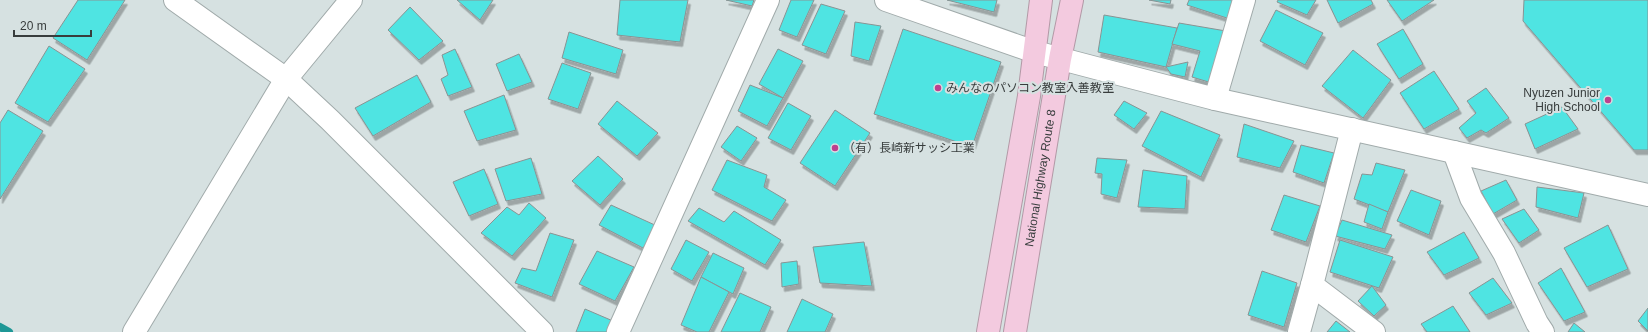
<svg xmlns="http://www.w3.org/2000/svg" width="1648" height="332" viewBox="0 0 1648 332" font-family="Helvetica,'Noto Sans JP',sans-serif">
<style>
.lines{fill:none;stroke-linecap:round;stroke-linejoin:round}
.stream{stroke:#1e9796;stroke-width:8}
.building{fill:#4fe4e2;stroke:#899393;filter:url(#shadow)}
.street-casing{stroke:#a0aaaa;stroke-width:24}
.highway-casing{stroke:#b299a6;stroke-width:24}
.street{stroke:#fff;stroke-width:22}
.highway{stroke:#f3cadf;stroke-width:22}
.poi-dot{fill:#bd408f;stroke:#d6e1e1;stroke-width:1.5}
.labels{text-anchor:middle;stroke-width:4;stroke-linejoin:round;paint-order:stroke}
.poi-label{font-size:12px;fill:#383d3d;stroke:#d6e1e1;text-anchor:start}
.street-label{font-size:12px;fill:#383d3d;stroke:#d6e1e1}
</style>
<defs>
<filter id="shadow"><feDropShadow dx="2.5" dy="4.5" stdDeviation="0" flood-color="#0004"/></filter>
</defs>
<rect width="100%" height="100%" fill="#d6e1e1"/>
<g class="lines">
<path class="stream" d="M0 327 9 332"/>
</g>
<g class="building">
<path d="M78 0H125L87 60 53 38Z"/>
<path d="M457 0H493L480 20Z"/>
<path d="M620 0H688L680 42 617 35Z"/>
<path d="M726 0H754L752 6Z"/>
<path d="M791 0H814L797 37 779 30Z"/>
<path d="M947 0H997L994 12Z"/>
<path d="M1149 0H1171L1170 4Z"/>
<path d="M1189 0H1236L1230 19 1187 5Z"/>
<path d="M1278 0H1316L1307 15 1277 2Z"/>
<path d="M1327 0H1371L1373 4 1338 23Z"/>
<path d="M1387 0H1434L1402 21Z"/>
<path d="M1524 0H1648V150H1634L1523 21Z"/>
<path d="M821 4 845 11 826 54 802 45Z"/>
<path d="M410 7 443 41 419 60 388 30Z"/>
<path d="M1276 10 1323 33 1305 65 1260 41Z"/>
<path d="M1104 15 1177 28 1166 67 1098 52Z"/>
<path d="M855 22 881 26 869 61 851 56Z"/>
<path d="M1179 23 1226 31 1212 83 1192 77 1200 51 1172 44Z"/>
<path d="M903 29 1001 62 972 147 874 114Z"/>
<path d="M1403 29 1423 64 1399 79 1377 44Z"/>
<path d="M569 32 623 50 616 74 562 58Z"/>
<path d="M49 46 85 69 48 122 15 103Z"/>
<path d="M455 49 472 87 448 96 441 79 448 75 442 55Z"/>
<path d="M778 49 803 61 783 98 759 84Z"/>
<path d="M1353 50 1391 80 1363 118 1322 86Z"/>
<path d="M519 54 532 82 507 91 496 64Z"/>
<path d="M1188 62 1185 77 1171 74 1166 67Z"/>
<path d="M562 63 591 73 578 109 548 99Z"/>
<path d="M1434 71 1459 109 1424 129 1400 93Z"/>
<path d="M417 75 431 102 373 136 355 108Z"/>
<path d="M750 85 783 98 767 126 738 111Z"/>
<path d="M1486 88 1509 118 1486 133 1481 130 1467 138 1459 128 1476 113 1467 101Z"/>
<path d="M504 95 516 130 477 141 464 111Z"/>
<path d="M617 101 658 133 637 156 598 124Z"/>
<path d="M1124 101 1147 113 1134 129 1114 115Z"/>
<path d="M788 103 811 116 791 150 768 138Z"/>
<path d="M1562 107 1578 129 1535 149 1525 124Z"/>
<path d="M8 110 43 131 0 199V123Z"/>
<path d="M835 110 870 133 835 186 800 163Z"/>
<path d="M1161 111 1220 135 1201 177 1142 146Z"/>
<path d="M1244 124 1294 141 1280 168 1237 157Z"/>
<path d="M737 126 757 138 741 161 721 147Z"/>
<path d="M1301 145 1334 153 1324 183 1293 172Z"/>
<path d="M598 156 623 179 600 205 572 181Z"/>
<path d="M531 158 542 194 506 201 495 169Z"/>
<path d="M1097 158 1127 160 1117 198 1101 194 1102 174 1095 173Z"/>
<path d="M727 160 767 175 764 187 786 200 772 221 712 190Z"/>
<path d="M1376 163 1405 170 1388 212 1354 199 1362 174 1372 175Z"/>
<path d="M484 169 498 204 469 216 453 182Z"/>
<path d="M1143 170 1187 176 1185 209 1138 207Z"/>
<path d="M1506 180 1517 200 1493 214 1481 191Z"/>
<path d="M1537 187 1584 193 1578 218 1536 207Z"/>
<path d="M1411 190 1441 201 1429 235 1397 221Z"/>
<path d="M1284 195 1320 206 1306 242 1271 230Z"/>
<path d="M529 203 546 218 512 256 481 233 507 207 519 215Z"/>
<path d="M1369 204 1388 212 1382 229 1364 222Z"/>
<path d="M611 205 657 226 643 248 599 225Z"/>
<path d="M699 208 724 222 734 211 781 240 765 265 688 221Z"/>
<path d="M1524 209 1539 230 1519 243 1502 219Z"/>
<path d="M1342 220 1392 235 1385 249 1335 236Z"/>
<path d="M1608 225 1628 269 1587 287 1564 248Z"/>
<path d="M1464 232 1479 258 1444 275 1427 252Z"/>
<path d="M550 233 574 240 552 297 515 283 522 268 536 271Z"/>
<path d="M686 240 709 252 692 281 671 269Z"/>
<path d="M1340 240 1393 257 1379 288 1330 272Z"/>
<path d="M864 242 872 286 820 283 813 247Z"/>
<path d="M597 251 634 267 615 301 579 284Z"/>
<path d="M713 253 744 268 733 294 701 277Z"/>
<path d="M797 261 799 284 782 287 781 263Z"/>
<path d="M1561 268 1585 312 1564 321 1538 283Z"/>
<path d="M1262 271 1297 283 1284 327 1248 315Z"/>
<path d="M701 277 729 292 709 332H697L681 325Z"/>
<path d="M1493 278 1512 303 1486 315 1469 293Z"/>
<path d="M1372 286 1386 305 1374 316 1358 301Z"/>
<path d="M740 293 771 307 760 332H721Z"/>
<path d="M802 299 833 314 825 332H787Z"/>
<path d="M1453 306 1470 332H1427L1421 324Z"/>
<path d="M1648 308V331L1638 321Z"/>
<path d="M585 309 613 321 608 332H576Z"/>
<path d="M1336 321 1350 332H1327Z"/>
<path d="M1574 323 1585 332H1568Z"/>
</g>
<g class="lines">
<g class="street-casing">
<g id="street">
<path d="M175 0 286 79 330 120 542 332"/>
<path d="M886 0 1035 52 1092 67 1215 99 1648 195"/>
<path d="M1215 99 1244 0"/>
<path d="M1352 129 1312 285 1374 332"/>
<path d="M1454 152 1471 198 1504 253 1537 323 1543 332"/>
<path d="M134 332 286 79 351 0"/>
<path d="M618 332 768 0"/>
<path d="M1299 332 1312 285"/>
</g>
</g>
<g class="highway-casing">
<g id="highway">
<path d="M988 332 1029 96 1041 0"/>
<path id="s1" d="M1015 332 1060 59 1072 0"/>
</g>
</g>
<use href="#street" class="street"/>
<use href="#highway" class="highway"/>
</g>
<g class="poi-dot">
<circle cx="938" cy="88" r="4"/>
<circle cx="1608" cy="100" r="4"/>
<circle cx="835" cy="148" r="4"/>
</g>
<g class="labels">
<g class="poi-label">
<text x="946" y="92">みんなのパソコン教室入善教室</text>
<text x="1600" y="97" text-anchor="end">Nyuzen Junior<tspan x="1600" dy="14">High School</tspan></text>
<text x="843" y="152">（有）長崎新サッシ工業</text>
</g>
<g class="street-label">
<text dy="4" stroke="none"><textPath href="#s1" startOffset="156">National Highway Route 8</textPath></text>
</g>
</g>
<path d="M14 30v6h77v-6" fill="none" stroke="#383d3d" stroke-width="2"/>
<text x="20" y="30" font-size="12" fill="#383d3d" stroke="#d6e1e1" stroke-width="3" paint-order="stroke">20 m</text>
</svg>
